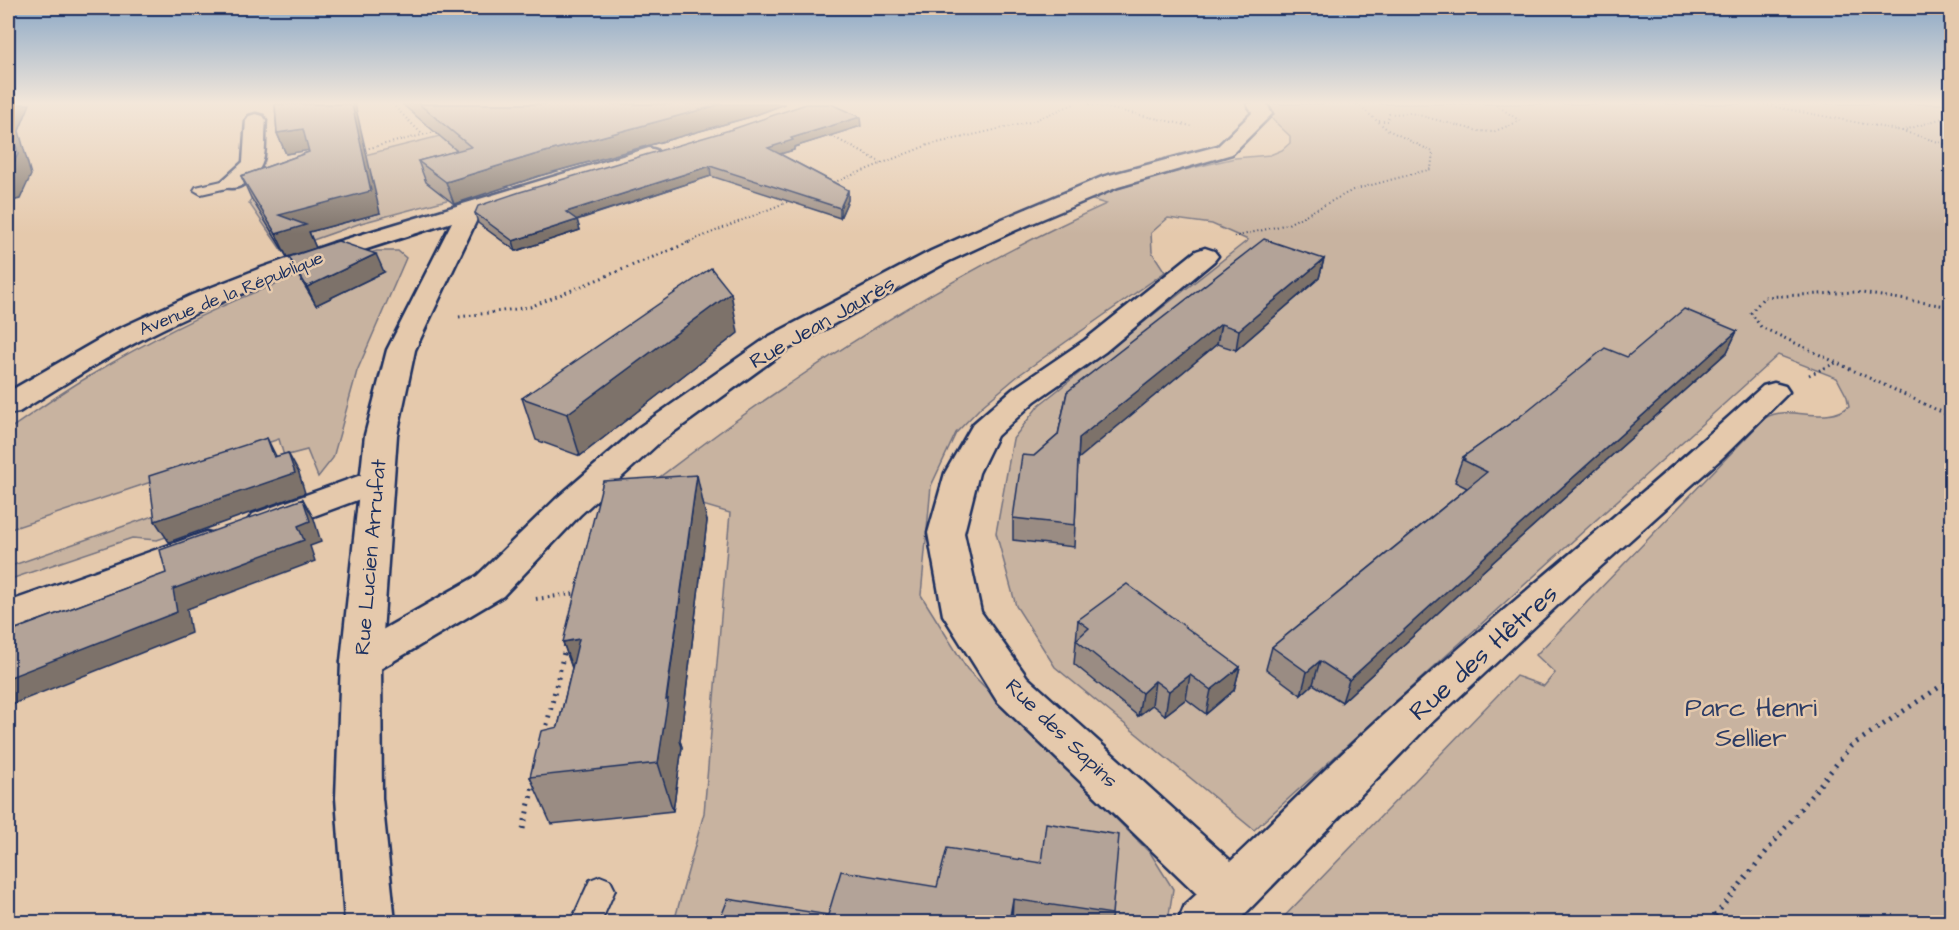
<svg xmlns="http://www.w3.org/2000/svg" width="1959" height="930" viewBox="0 0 1959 930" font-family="'Architects Daughter',sans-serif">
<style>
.green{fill:#c8b3a0;stroke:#72717f;stroke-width:1.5}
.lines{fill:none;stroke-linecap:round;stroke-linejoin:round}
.service-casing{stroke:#1b2f5e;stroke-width:4}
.minor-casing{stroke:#1b2f5e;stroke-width:5}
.tertiary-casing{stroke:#1b2f5e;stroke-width:5}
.path-far3{stroke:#1b2f5e;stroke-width:2;stroke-dasharray:1 3;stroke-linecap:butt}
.path-far2{stroke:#1b2f5e;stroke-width:3;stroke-dasharray:1.5 4;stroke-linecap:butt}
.path-far1{stroke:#1b2f5e;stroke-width:4;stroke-dasharray:1.5 4.5;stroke-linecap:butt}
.path{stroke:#1b2f5e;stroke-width:5;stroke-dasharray:2 6;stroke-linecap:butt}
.service{fill:#e5c9ac;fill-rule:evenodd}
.minor{fill:#e5c9ac;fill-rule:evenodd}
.tertiary{fill:#e5c9ac;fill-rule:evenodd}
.wall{fill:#9a8c83;stroke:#1b2f5e;stroke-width:1.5}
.shaded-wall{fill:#7d726a;stroke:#1b2f5e;stroke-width:1.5}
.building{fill:#b3a398;stroke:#1b2f5e;stroke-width:1.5}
.labels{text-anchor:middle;stroke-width:5;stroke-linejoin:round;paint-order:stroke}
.far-street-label{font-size:18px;fill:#1b2f5e;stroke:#e5c9ac}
.street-label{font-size:21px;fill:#1b2f5e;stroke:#e5c9ac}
.near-street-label{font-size:26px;fill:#1b2f5e;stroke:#e5c9ac}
.near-park-label{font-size:26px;fill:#2c3c65;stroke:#e5c9ac}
</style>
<rect width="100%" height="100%" fill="#e5c9ac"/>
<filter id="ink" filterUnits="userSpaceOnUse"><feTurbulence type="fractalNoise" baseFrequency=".0167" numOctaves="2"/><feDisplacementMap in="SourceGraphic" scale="12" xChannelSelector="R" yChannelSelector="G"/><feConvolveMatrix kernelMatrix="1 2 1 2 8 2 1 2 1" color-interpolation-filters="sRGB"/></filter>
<g filter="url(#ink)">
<g class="green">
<path d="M566 104 506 184 361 223 282 251 249 203 258 187 286 175Z"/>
<path d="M1264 104H1951V922H1279L1516 676 1544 686 1555 673 1536 655 1765 418C1791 403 1825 427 1849 406L1847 397 1837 378 1778 355 1254 830 1055 667 1016 606 996 533 1013 439 1039 405 1248 240 1212 224 1168 218 1151 233 1152 252 1165 272 1019 375 981 407 956 433 931 486 921 595 967 669 1151 854 1173 889 1168 921 674 922 704 813 730 513 645 488C692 453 739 416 789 384 889 316 995 254 1106 204L1086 198 1167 174 1235 158 1270 155 1282 150 1290 143V136L1273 120Z"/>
<path d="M377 251H398L406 258 357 371 333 458 318 477 307 450 284 456 279 439 8 530V430C34 413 60 393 88 377 177 323 276 278 377 251Z"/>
<path d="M288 496 157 540 132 538 8 580V567L164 512Z"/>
</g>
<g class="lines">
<g class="service-casing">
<g id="service">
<path d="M248 175 255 179 253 182 201 194 194 190 196 187Z"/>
<path d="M600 876 610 880 615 890 601 922H571L590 880Z"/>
</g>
</g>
<g class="minor-casing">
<g id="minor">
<path d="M1247 104H1267L1272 114 1232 154 1118 187 1016 230 949 261 788 349 660 442 580 515 503 596 375 672 361 677 347 672 341 661 347 650 477 576 556 499 638 428 768 337 931 251 1000 220 1102 177 1218 146 1252 113Z"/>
<path d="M256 114 263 116 266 120C263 146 271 164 247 182 239 188 234 189 224 187L221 182 243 162 246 120 249 116Z"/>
<path d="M1205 248 1214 251 1218 256 1214 261 1105 352 1035 401 997 436 979 473 964 533 981 612 1027 677 1231 861C1287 808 1341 752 1399 701 1519 594 1645 494 1763 386L1774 383 1785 386 1789 392 1722 458 1560 603 1427 727 1237 922H1178L1185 905 1197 894 997 701 943 615 928 533 945 473 973 424 1013 389 1085 340 1196 251Z"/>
<path d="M375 470 387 473 392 481 387 489 265 534 253 530 247 522 253 514Z"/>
<path d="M206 532 219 535 224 544 219 553 8 631V602Z"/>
</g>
</g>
<g class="tertiary-casing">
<path id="tertiary" d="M649 148 656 150 660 154 656 158 480 213 415 350 397 435 381 661 382 798 395 922H345L336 798 341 661 365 435 387 350 452 222C343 256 234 290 133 344 94 364 57 389 19 412L8 414V392L112 332 192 295 261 268 333 243Z"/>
</g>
<g class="path-far3">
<path d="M392 104 423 135"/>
<path d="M1089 104 1191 126"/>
<path d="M1760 104 1902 131 1952 146"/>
<path d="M1379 121H1388L1389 114 1411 113 1478 131 1493 132 1520 121 1495 104"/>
<path d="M1902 131 1952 115"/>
<path d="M828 134 882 163"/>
<path d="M361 150 439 131"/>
<path d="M830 184 928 145 1030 122 1074 104"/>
<path d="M1234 237 1288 224 1353 190 1431 169 1433 152 1388 130 1357 104"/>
<path d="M686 243 792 200"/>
</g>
<g class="path-far2">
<path d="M1952 307 1855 292 1764 297 1751 313 1761 327 1952 417"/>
<path d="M459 317 530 307 690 242"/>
<path d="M1809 375 1838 362"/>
</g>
<path class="path-far1" d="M536 599 578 593"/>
<g class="path">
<path d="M545 733 566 644"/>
<path d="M523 829 534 782"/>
<path d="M1710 922 1851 746 1938 688 1952 685"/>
</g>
<use href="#service" class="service"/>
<use href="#minor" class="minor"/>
<use href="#tertiary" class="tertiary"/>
</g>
<g class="wall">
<path d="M275 104 380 213 309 232 316 248 287 257 251 198 241 176 309 152 308 150 286 154 277 133Z"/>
<path d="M402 104H785L750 117 539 176 454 204 426 182 418 161 457 151Z"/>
<path d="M861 126 794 147V150L780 154 848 190V200L840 218 711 176 577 220 580 230 516 251 478 223 475 213Z"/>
<path d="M289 257 384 272 316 305 298 275Z"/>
<path d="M1324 259 1319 278 1236 350 1217 344 1078 458 1074 547 1013 540V518L1034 456 1058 435 1067 392Z"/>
<path d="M1737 331 1727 352 1482 572 1342 702 1313 684 1301 695 1266 669 1272 647 1467 488 1455 482 1456 480 1455 479 1463 457 1518 418 1627 357Z"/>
<path d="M738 333 580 456 536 440 522 398Z"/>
<path d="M707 521 680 741 682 747 673 811 551 824 530 777 558 727 572 668 563 642Z"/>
<path d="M1078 620 1240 667 1234 690 1206 714 1186 699 1165 715 1152 705 1138 716 1074 664Z"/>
<path d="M1041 863 1112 914 1110 922H719L828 915 937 887Z"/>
</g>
<g class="shaded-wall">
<path d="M11 104H30L19 131 31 175 20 199 8 202V110Z"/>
<path d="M352 104H355L380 213 309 232 316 248 287 257 276 234 279 215Z"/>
<path d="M722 104H785L750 117 539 176 454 204 446 182 534 155Z"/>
<path d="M860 117 861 126 794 147V150L769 157 768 148 791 138Z"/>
<path d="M303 129 311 150 286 154 277 133Z"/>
<path d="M710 166 711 176 569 222 566 212Z"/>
<path d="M848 190V200L840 218V208Z"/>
<path d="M577 220 580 230 516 251 513 241Z"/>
<path d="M376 254 384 272 316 305 307 287Z"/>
<path d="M1324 259 1319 278 1236 350 1239 330Z"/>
<path d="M731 293 738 333 580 456 567 414Z"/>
<path d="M1221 324 1217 344 1078 459 1079 438Z"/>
<path d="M1737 331 1727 352 1482 572 1342 702 1349 680 1492 550Z"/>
<path d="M267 438 277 458 288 453 299 473 305 493 169 542 155 521 274 457Z"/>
<path d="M697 475 707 521 680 741 682 747 673 811 658 763Z"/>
<path d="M303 499 314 519 321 542 310 546 315 561 187 609 191 633 8 706V678L173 589 298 526Z"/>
<path d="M579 639 580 690 563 642Z"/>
<path d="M1320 661 1313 684 1301 695 1307 672Z"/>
<path d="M1240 667 1234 690 1206 714 1211 690Z"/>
<path d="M1190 675 1186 699 1165 715 1169 691Z"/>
<path d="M1155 681 1152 705 1138 716 1142 693Z"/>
<path d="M1013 899 1012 922H1009Z"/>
</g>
<g class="building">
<path d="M8 104H11L8 110 18 154 8 176Z"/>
<path d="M275 104H352L371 191 279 215 306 225 276 234 241 176 309 152 303 129 277 133Z"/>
<path d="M419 104H722L534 155 446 182 418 161 471 147Z"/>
<path d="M806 104H831L860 117 791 138 793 140 768 148 848 190 840 208 710 166 566 212 577 220 513 241 475 213 478 206 520 192 733 129Z"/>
<path d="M1264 239 1324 259 1239 330 1221 324 1079 438 1075 525 1013 518 1022 455 1034 456 1058 435 1067 392Z"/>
<path d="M338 241 376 254 307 287 289 257Z"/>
<path d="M711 268 731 293 567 414 522 398Z"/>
<path d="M1684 309 1737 331 1492 550 1349 680 1320 661 1307 672 1272 647 1487 472 1463 460 1465 459 1463 457 1518 418 1605 348 1627 357Z"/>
<path d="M267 438 274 457 288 453 295 473 155 521 149 476Z"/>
<path d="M697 475 666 700 668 699 658 763 530 777 541 731 558 727 579 639 563 642 603 481Z"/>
<path d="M303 499 310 521 298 526 304 540 173 589 177 612 8 678V632L166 573 160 550Z"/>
<path d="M1127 584 1240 667 1211 690 1190 675 1169 691 1155 681 1142 693 1076 640 1089 628 1078 620Z"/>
<path d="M1046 823 1119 835 1112 914 1013 899 1009 922H719L728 899 828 915 841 871 937 887 947 848 1041 863Z"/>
</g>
</g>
<linearGradient id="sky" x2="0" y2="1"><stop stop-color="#8ba8c6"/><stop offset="0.44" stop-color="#f3e7da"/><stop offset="1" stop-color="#f3e7da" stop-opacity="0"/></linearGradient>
<rect width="1959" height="234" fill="url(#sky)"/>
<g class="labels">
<g class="far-street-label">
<text transform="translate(231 293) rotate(-22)" y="6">Avenue de la République</text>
</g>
<g class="street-label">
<text transform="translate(822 322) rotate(-30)" y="7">Rue Jean Jaurès</text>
<text transform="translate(370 557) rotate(-85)" y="7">Rue Lucien Arrufat</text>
<text transform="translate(1062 733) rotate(44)" y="7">Rue des Sapins</text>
</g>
<g class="near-street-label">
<text transform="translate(1483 652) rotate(-42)" y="9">Rue des Hêtres</text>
</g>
<g class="near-park-label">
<text x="1751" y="716">Parc Henri<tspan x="1751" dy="30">Sellier</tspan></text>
</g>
</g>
<rect width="1959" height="930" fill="none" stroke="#e5c9ac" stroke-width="30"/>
<rect x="15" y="15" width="1929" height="900" fill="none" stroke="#1b2f5e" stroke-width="2" filter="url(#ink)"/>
</svg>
